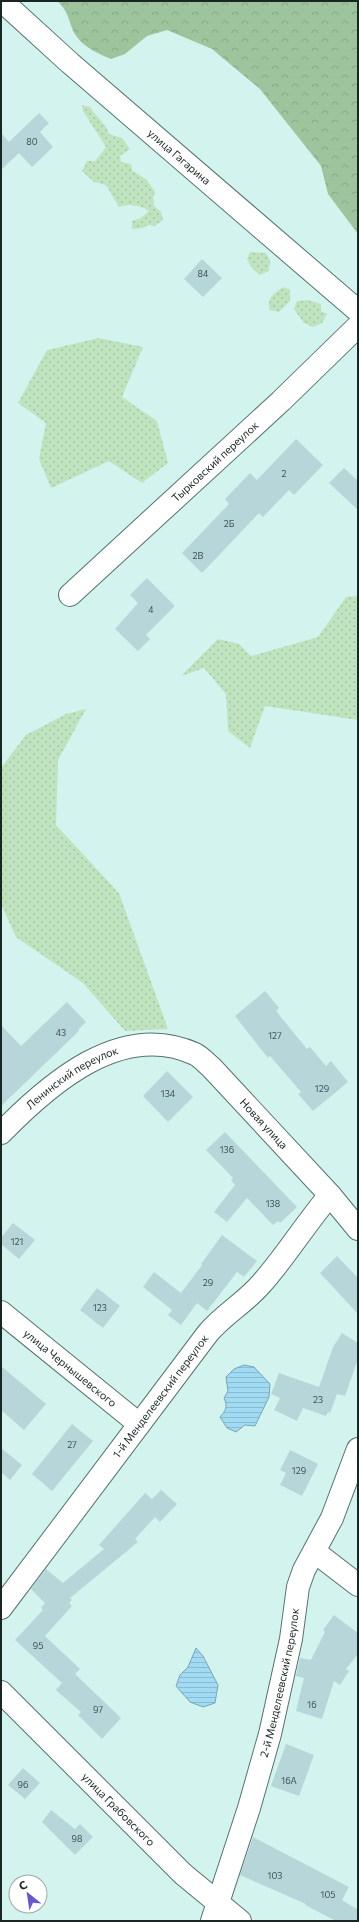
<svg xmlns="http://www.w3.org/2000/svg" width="359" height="1922" viewBox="0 0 359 1922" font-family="Commissioner,sans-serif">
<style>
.grass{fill:url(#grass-dots)}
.forest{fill:url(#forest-crowns)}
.water{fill:url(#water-rules);stroke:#78a5b5}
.building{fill:#b6d6d9}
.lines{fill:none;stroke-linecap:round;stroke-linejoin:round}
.minor-casing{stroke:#55726e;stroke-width:24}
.major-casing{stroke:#55726e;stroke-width:24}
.minor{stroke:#fff;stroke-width:22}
.major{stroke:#fff;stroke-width:22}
.labels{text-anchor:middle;stroke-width:3;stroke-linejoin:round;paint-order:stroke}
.number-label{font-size:9px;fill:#405251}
.street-label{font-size:11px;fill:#192624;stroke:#fff}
</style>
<defs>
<pattern id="grass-dots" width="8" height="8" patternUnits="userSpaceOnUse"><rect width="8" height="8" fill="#c0e3bf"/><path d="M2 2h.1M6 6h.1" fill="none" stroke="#a4c3a4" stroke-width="1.8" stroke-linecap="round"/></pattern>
<pattern id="forest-crowns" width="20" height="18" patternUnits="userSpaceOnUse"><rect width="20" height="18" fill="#9ec49d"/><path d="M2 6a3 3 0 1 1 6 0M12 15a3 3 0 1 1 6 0" fill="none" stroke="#88a887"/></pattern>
<pattern id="water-rules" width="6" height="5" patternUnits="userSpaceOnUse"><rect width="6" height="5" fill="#a1dbf3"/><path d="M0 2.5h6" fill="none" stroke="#8abcd0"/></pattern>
</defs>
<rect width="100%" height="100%" fill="#d3f4ee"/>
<g class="grass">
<path d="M82 105 90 107C97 119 105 121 109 134L122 138 130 149 120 156 121 162 131 164 132 170 147 180 155 192 153 197 154 206 161 212 163 220 155 226 148 225 143 228 132 229V221L141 218 149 211C140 205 130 203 119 207L106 185 94 182 82 171 87 161H95L106 147 83 111Z"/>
<path d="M250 252 266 253 270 260 269 271 260 275 251 267 247 259Z"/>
<path d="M284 287 290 290V301L279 312 270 310C266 298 274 293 284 287Z"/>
<path d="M308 300 321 304V311L327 314 322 323 313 327 304 323 294 309 297 301Z"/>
<path d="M99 338 143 347 122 397 157 421 168 463 142 483 109 461 51 488 39 459 46 423 18 403 47 350Z"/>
<path d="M358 596V720L265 706 250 748 228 731 226 694 204 668 181 676 218 639 239 644 251 656 318 637 346 597Z"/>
<path d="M86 709 58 760 56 825 119 893 168 1029 125 1031 83 983 16 937 1 904V768L26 735 66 714Z"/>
</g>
<path class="forest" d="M57 1H358V234L328 194 321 166 260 89 212 49 167 30 147 36 125 54 111 59C99 54 85 48 77 37 68 25 71 13 57 1Z"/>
<g class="water">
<path d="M244 1365 254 1367 270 1384 269 1397 255 1426 245 1425 236 1432 227 1428 220 1417C226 1410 228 1407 224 1398L228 1391 226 1377 234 1369Z"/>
<path d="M196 1648 203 1656 218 1685 215 1703 203 1707 190 1702 176 1686 180 1675 188 1667Z"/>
</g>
<g class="building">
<path d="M39 113 49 123 40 132 53 147 32 167 19 153 1 170V133L9 142Z"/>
<path d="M202 259 222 278 203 297 184 279Z"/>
<path d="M296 439 323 465 294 495 289 490 263 517 259 513 202 573 182 553 229 504 225 499 250 473 257 480Z"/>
<path d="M344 468 358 481V510L329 483Z"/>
<path d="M147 578 175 606 146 635 150 639 138 651 115 629 138 603 130 595Z"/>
<path d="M265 991 279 1008 276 1011 307 1049 310 1047 326 1066 331 1061 348 1082 313 1111 298 1094 301 1092 270 1056 268 1058 235 1016Z"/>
<path d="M67 1002 86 1022 78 1030 79 1031 1 1106V1025L21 1046Z"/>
<path d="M167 1071 193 1097 168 1122 143 1096Z"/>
<path d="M225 1132 297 1207 280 1223 278 1221 273 1225 247 1198 227 1222 214 1212 235 1185 231 1180 233 1178 206 1150Z"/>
<path d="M13 1223 35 1240 19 1259 1 1244V1238Z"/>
<path d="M222 1235 257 1261 244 1277 237 1272 207 1311 197 1303 181 1325 168 1315 172 1310 143 1287 154 1272 181 1293 202 1265 201 1264Z"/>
<path d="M337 1256 358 1278V1314L320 1273Z"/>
<path d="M97 1288 120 1306 103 1328 80 1310Z"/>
<path d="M342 1333 358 1343V1359L345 1396 337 1394 330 1413 328 1412 326 1416 303 1408 297 1421 274 1410 280 1398 271 1394 279 1373 319 1387 333 1347Z"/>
<path d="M1 1366 46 1404 24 1430 1 1410Z"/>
<path d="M72 1424 93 1441 52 1491 32 1474Z"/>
<path d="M1 1448 22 1465 10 1480 1 1472Z"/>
<path d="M290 1450 318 1464 302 1496 280 1485 286 1473 280 1470Z"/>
<path d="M161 1490 177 1504 160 1522 155 1517 135 1539 138 1542 70 1598 72 1600 69 1603 72 1606 45 1636 80 1669 75 1674 121 1718 102 1739 78 1715 81 1712 56 1690 62 1683 15 1640 43 1610 41 1608 45 1603 31 1589 46 1569 63 1583 104 1549 99 1545 145 1493 152 1499Z"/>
<path d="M334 1615 358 1633V1654L346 1669 349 1671 340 1685 334 1681 322 1719 296 1711 304 1678 296 1676 300 1658 311 1660 325 1632 323 1630Z"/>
<path d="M286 1744 314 1755 299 1796 271 1786Z"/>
<path d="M23 1768 40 1783 25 1799 8 1785Z"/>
<path d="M51 1810 75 1829 80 1824 93 1837 75 1855 42 1822Z"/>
<path d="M253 1837 349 1887 342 1900 358 1910V1921H336L305 1905 306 1904 240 1875Z"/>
</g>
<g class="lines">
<g class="minor-casing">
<g id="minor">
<path id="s1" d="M70 595 281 401 358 326"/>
<path id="s2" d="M1 1133C49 1084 121 1020 195 1054 201 1057 206 1063 211 1067L330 1195 358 1229"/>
<path id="s3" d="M1 1312 139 1424"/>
<path d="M315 1552 358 1585"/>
<path id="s4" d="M1 1608 208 1333C224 1314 246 1302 262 1283 286 1256 306 1223 330 1195"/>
<path id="s5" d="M1 1692 183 1874 240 1921"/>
<path id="s6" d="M212 1921 249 1808 270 1734 291 1639 298 1587 304 1570 332 1518 358 1449"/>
</g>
</g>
<g class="major-casing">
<g id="major">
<path id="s7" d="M2 1 70 63 358 311"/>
</g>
</g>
<use href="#minor" class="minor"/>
<use href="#major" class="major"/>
</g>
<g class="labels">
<g class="number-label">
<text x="32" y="145">80</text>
<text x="203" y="277">84</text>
<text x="284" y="477">2</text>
<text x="229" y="527">2Б</text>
<text x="198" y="559">2В</text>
<text x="151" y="613">4</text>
<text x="61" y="1036">43</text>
<text x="275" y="1039">127</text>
<text x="322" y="1092">129</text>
<text x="168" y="1097">134</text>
<text x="227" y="1153">136</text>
<text x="273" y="1207">138</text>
<text x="17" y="1245">121</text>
<text x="208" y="1286">29</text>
<text x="100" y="1311">123</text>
<text x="318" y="1403">23</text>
<text x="72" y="1448">27</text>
<text x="299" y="1474">129</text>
<text x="38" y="1649">95</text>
<text x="312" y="1708">16</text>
<text x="98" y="1713">97</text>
<text x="289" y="1784">16А</text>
<text x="23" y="1788">96</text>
<text x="77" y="1842">98</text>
<text x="275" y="1879">103</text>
<text x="328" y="1898">105</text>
</g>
<g class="street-label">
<text dy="4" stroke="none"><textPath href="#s7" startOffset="236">улица Гагарина</textPath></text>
<text dy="4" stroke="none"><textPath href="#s1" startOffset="197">Тырковский переулок</textPath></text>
<text dy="4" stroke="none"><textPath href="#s2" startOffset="91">Ленинский переулок</textPath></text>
<text dy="4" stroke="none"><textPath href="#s2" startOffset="322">Новая улица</textPath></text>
<text dy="4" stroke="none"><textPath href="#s3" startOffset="89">улица Чернышевского</textPath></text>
<text dy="4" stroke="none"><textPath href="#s4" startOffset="265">1-й Менделеевский переулок</textPath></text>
<text dy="4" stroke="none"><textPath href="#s6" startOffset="248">2-й Менделеевский переулок</textPath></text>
<text dy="4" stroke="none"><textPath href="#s5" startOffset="166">улица Грабовского</textPath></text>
</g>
</g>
<rect width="359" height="1922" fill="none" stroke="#192624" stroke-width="4"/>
<g transform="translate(28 1894) rotate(330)"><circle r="19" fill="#ffffff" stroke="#a3a8a7"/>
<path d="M0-3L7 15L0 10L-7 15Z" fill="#6757d0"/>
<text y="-6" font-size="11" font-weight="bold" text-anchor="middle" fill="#192624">С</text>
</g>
</svg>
